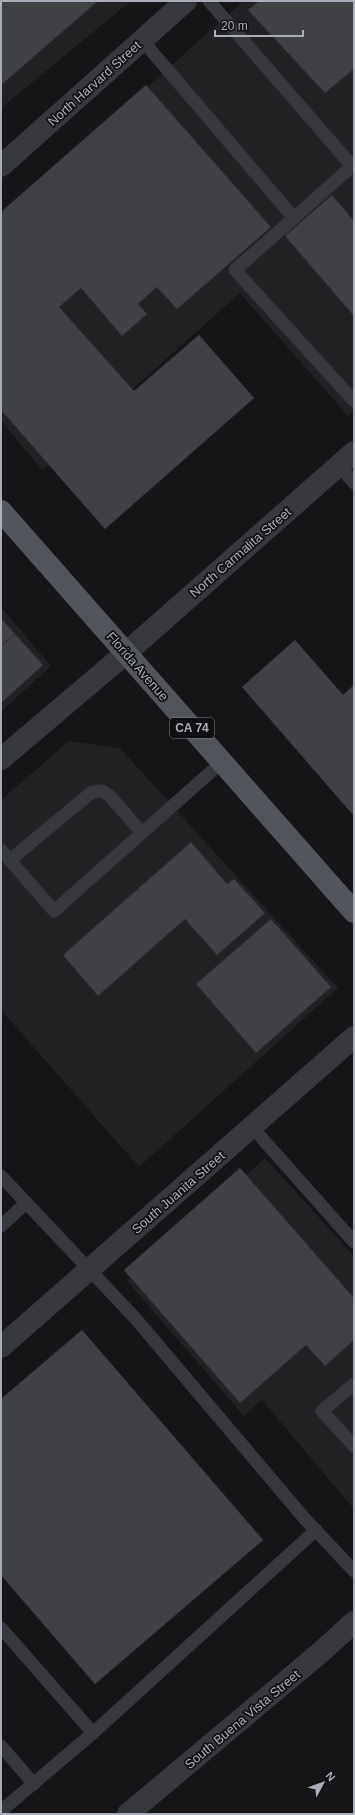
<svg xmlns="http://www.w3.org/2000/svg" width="355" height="1815" viewBox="0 0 355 1815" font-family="Arial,sans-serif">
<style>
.built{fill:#222225}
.building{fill:#404145;stroke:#303034}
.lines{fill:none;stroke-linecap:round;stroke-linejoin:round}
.service{stroke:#37383d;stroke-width:13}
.minor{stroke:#37383d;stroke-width:22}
.tertiary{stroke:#37383d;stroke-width:22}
.primary{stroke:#53555c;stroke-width:22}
.labels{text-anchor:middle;stroke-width:3.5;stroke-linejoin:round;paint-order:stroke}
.shield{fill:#111113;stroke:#7b7e86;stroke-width:1}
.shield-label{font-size:12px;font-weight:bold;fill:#a8adb8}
.street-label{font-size:13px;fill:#a8adb8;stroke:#111113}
</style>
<rect width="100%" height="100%" fill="#161618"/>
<g class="built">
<path d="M1 1H131L1 108Z"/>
<path d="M243 1H354V410L348 416 240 293 42 470 1 421V218Z"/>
<path d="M1 607 51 666 1 712Z"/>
<path d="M69 741 120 748 338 988 139 1167 1 1010V800Z"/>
<path d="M265 1158 354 1256V1509L262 1400 244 1416 127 1281Z"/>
</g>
<g class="building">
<path d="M1 1H98L1 85Z"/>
<path d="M259 1H354V69L325 93 248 10Z"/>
<path d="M146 85 271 227 177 309 157 287 138 304 147 314 122 336 81 288 59 307 134 391 199 335 254 398 105 529 1 410V212Z"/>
<path d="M332 195 354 221V316L285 236Z"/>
<path d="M1 618 15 634 1 646Z"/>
<path d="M15 634 43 665 1 703V646Z"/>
<path d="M295 640 343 695 354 685V816L242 687Z"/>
<path d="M191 842 227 884 234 879 265 913 217 955 185 919 98 996 63 955Z"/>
<path d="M271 919 331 987 256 1053 196 984Z"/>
<path d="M240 1168 354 1298V1340L325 1366 306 1345 240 1403 124 1270Z"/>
<path d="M82 1330 263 1540 95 1684 1 1575V1399Z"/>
</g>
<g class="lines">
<g class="service">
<path d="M142 40 294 218 352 166 209 1"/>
<path d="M294 218 235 270 354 401"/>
<path d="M339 465 354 483"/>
<path d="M1 850 54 911 222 762"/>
<path d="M10 860 92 792 102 791 110 796 142 833"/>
<path d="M252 1127 354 1242"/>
<path d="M1 1176 135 1318 305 1519 354 1571"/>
<path d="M1 1226 26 1203"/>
<path d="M354 1384 322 1411 354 1446"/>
<path d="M1 1628 93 1733"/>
<path d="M1 1746 34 1784"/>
<path d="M1 1811 93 1733 316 1530"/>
</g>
<g class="minor">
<path d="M1 166 186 1"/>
<path d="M1 759 126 653 354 452"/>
<path d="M1 1347 354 1037"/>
</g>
<path class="tertiary" d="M128 1814 321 1652 354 1622"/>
<path class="primary" d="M1 511 354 912"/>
</g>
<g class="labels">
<rect class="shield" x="170" y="718" width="44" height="20" rx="3"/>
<g class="shield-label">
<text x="192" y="732">CA 74</text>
</g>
<g class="street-label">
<text transform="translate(94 83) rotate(-42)" y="5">North Harvard Street</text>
<text transform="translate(240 552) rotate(-41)" y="5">North Carmalita Street</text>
<text transform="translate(138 666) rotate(49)" y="5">Florida Avenue</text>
<text transform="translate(178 1192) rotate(-41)" y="5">South Juanita Street</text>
<text transform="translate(242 1719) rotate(-40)" y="5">South Buena Vista Street</text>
</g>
</g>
<rect width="355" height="1815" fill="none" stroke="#a8adb8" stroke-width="4"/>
<g transform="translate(323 1783) rotate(49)" stroke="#111113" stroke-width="3" paint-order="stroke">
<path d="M0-3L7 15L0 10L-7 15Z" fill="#a8adb8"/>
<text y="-6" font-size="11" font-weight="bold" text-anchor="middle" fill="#a8adb8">N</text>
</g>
<path d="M215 30v6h88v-6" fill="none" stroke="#a8adb8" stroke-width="2"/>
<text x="221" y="30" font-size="12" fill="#a8adb8" stroke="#111113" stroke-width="3" paint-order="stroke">20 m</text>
</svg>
